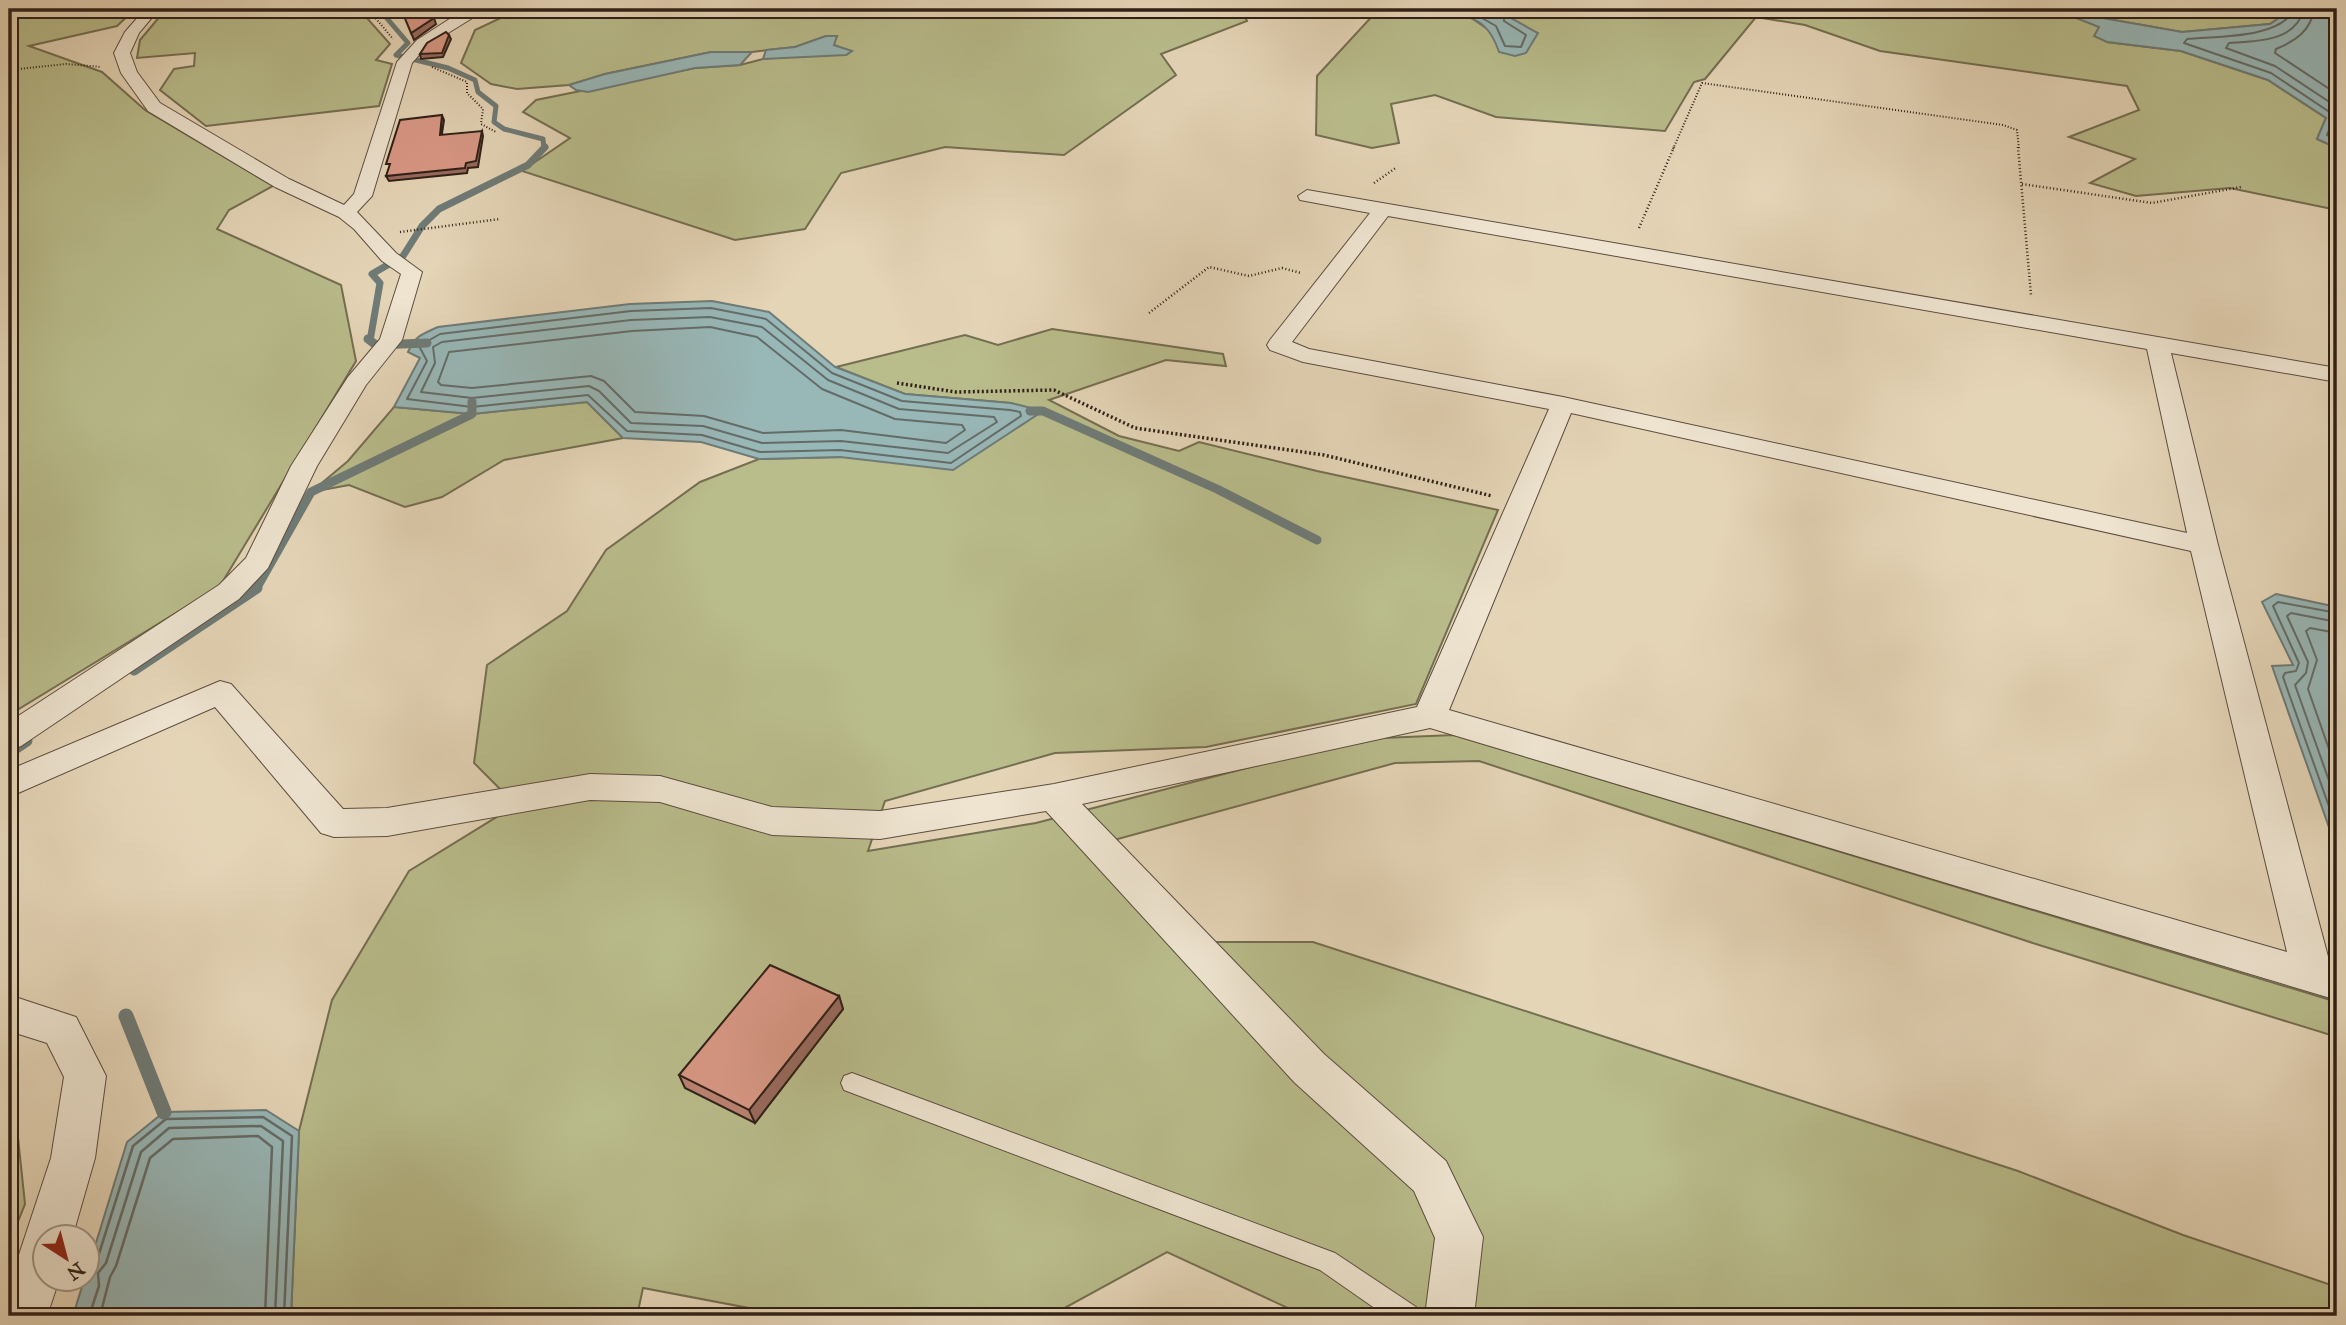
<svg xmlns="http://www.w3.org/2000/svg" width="2346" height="1325" viewBox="0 0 2346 1325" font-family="'IM FELL Great Primer',serif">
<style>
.green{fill:#b9bc8b;stroke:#746e52;stroke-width:2}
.water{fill:#98b7b7;stroke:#6e7b77;stroke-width:2}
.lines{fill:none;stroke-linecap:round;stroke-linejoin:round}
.shore-far1{stroke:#646c68;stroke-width:2}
.shore{stroke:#646c68;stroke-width:2.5}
.stream-far4{stroke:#6e7b77;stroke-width:5}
.stream-far3{stroke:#6e7b77;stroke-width:7}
.stream-far2{stroke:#6e7b77;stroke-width:9}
.stream-far1{stroke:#6e7b77;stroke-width:11}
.stream{stroke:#6e7b77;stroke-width:15}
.lane-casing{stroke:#5c4d40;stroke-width:2}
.street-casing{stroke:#5c4d40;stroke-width:2}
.path-far2{stroke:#2f2018;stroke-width:2;stroke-dasharray:1 2;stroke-linecap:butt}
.path-far1{stroke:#2f2018;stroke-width:2.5;stroke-dasharray:1 2.5;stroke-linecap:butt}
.path{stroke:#2f2018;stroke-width:3.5;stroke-dasharray:2 2.5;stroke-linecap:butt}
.lane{fill:#eee4d0;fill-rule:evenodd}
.street{fill:#eee4d0;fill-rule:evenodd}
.wall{fill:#bb8373;stroke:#2f2018;stroke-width:2}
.shaded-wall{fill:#986a5e;stroke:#2f2018;stroke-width:2}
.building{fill:#d99886;stroke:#2f2018;stroke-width:2}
</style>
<rect width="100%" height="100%" fill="#e5d5b7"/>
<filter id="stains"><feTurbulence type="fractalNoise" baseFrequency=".00286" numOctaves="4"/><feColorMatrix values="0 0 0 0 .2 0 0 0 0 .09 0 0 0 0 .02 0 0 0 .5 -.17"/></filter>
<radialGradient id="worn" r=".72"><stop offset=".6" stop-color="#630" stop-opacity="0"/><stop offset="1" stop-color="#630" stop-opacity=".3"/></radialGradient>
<g class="green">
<path d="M9 9H135L117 26 29 46 102 72 145 110 273 186 229 210 217 229 341 285 356 361 220 586 9 715Z"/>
<path d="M166 9H359L390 44 376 60 392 64 379 106 206 126 160 90 174 69 194 66 195 53 137 58 140 40Z"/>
<path d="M520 9H1241L1247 21 1161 54 1176 75 1064 155 945 147 841 173 805 229 735 240 522 171 570 138 523 112 536 100 695 68 740 65 763 59 808 55H846L851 51 833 45 837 36H826L795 47 752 52H711L605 74 569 85 517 89 491 84 461 63 475 30Z"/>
<path d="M1384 9H1466L1470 17 1492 32 1509 16 1511 9H2292L2270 24 2182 32 2074 13 2099 27 2107 42 2181 51 2268 80 2326 118 2317 139 2337 148V210L2230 188 2136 196 2090 183 2135 159 2069 137 2139 110 2127 86 1880 51 1805 25 1756 17 1705 79 1694 82 1665 131 1496 117 1435 95 1391 104 1399 143 1372 148 1316 135 1317 76 1375 13Z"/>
<path d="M1052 329 1223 354 1226 366 1166 360 1049 400 1119 436 1179 451 1199 442 1317 471 1498 510 1416 704 1206 747 1055 753 885 801 868 851 1036 823 1358 739 1454 735 2337 1002V1037L2039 945 1479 761 1395 763 1114 840 1212 942H1313L2018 1171 2183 1235 2337 1287V1316H1305L1167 1252 1050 1316H791L643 1288 637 1316H291L299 1131 332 1000 409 871 516 805 474 763 487 665 567 611 606 550 700 482 759 459 840 457 1043 412 1011 403 905 394 836 367 965 335 998 345Z"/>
<path d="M587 402 623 438 504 460 442 497 405 507 349 485 311 492 348 461 394 407 472 414Z"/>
<path d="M9 1052 25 1204 9 1244Z"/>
</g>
<g class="water">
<path d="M1459 9H1511L1509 17 1538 33 1526 53 1515 56 1499 52C1491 28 1481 20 1457 13Z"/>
<path d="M2292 9H2337V148L2317 139 2326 118 2268 80 2181 51 2107 42 2094 36 2099 27 2066 14 2074 13 2182 32 2270 24Z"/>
<path d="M826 36H837L834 45 852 51 846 55 763 59 766 50 795 47Z"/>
<path d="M711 52H752L740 65 695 68 588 92 576 90 569 85 605 74Z"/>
<path d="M712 301 769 312 835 367 905 394 1011 403 1043 411 953 470 840 457 759 459 701 442 623 438 587 402 472 414 394 407 420 358 408 352C416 335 421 335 438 327L630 304Z"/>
<path d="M2276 594 2337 607V850L2272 666 2293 665 2262 602Z"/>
<path d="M266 1110 299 1131 291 1316H73L84 1280H88V1269L127 1142 164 1112Z"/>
</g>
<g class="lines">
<g class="shore-far1">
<path d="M1466 9 1496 26 1505 46 1521 47 1526 35 1504 21V9"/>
<path d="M2295 9C2279 39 2218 36 2187 39L2184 43 2271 73 2331 113 2333 120 2327 135 2337 140"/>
<path d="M2304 9C2295 42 2258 41 2229 43L2226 48 2275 66 2337 107"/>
<path d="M2314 9C2311 31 2295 41 2276 49L2275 53 2337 94"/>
<path d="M711 308 766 319 832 373 902 401 1010 410 1020 412 1021 416 951 463 840 450 760 452 702 435 627 431 588 395 472 407 407 399 427 361 419 346 440 334 631 311Z"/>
<path d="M710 317 762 327 828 380 899 409 994 417 997 422 948 453 841 441 762 443 703 426 631 423 599 391 589 386 472 398 421 392 435 363 433 347 442 342 631 320Z"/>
<path d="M710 327 757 337 822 389 895 419 962 425 965 430 946 443 841 430 763 433 704 416 635 412 604 381 591 376 472 388 441 385 438 382 449 352 632 331Z"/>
<path d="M2337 613 2278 602 2273 606 2299 663 2296 671 2285 673 2283 677 2337 829"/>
<path d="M2337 622 2291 613 2287 616 2308 662 2306 673 2295 685 2337 803"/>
<path d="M2337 633 2310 628 2306 631 2317 660 2308 689 2337 772"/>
</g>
<g class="shore">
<path d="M88 1266 94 1265 97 1260 133 1146 166 1119 263 1117 292 1136 284 1316"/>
<path d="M89 1316 99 1286 98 1273 106 1263 141 1152 169 1128 261 1126 283 1141 275 1316"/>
<path d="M100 1316 110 1277 116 1266 150 1158 173 1139 258 1136 272 1147 265 1316"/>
</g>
<path class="stream-far4" d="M379 9 408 43 396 55 448 68 475 80 478 92 496 106 494 122 504 129 543 139 544 149"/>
<path class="stream-far3" d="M370 341 380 283 372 274 403 256 422 226 439 209 528 165 545 147"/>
<g class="stream-far2">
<path d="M368 339 376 345 427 343"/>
<path d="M1030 411H1043L1217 489 1317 540"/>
<path d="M256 589 311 492 472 414V402"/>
</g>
<g class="stream-far1">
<path d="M134 670 257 588"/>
<path d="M9 753 27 741"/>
</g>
<path class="stream" d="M126 1016 164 1112"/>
<g class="lane-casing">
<path id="lane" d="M852 1073 1335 1253 1416 1307 1419 1316H1386L1320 1270 844 1090 841 1083 844 1076Z"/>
</g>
<g class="street-casing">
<g id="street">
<path d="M145 9H159L139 33 130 53 137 72 160 103 289 179 344 205 354 194 397 62 417 40 465 9H479L474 17 427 46 412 63 372 196 357 212 396 253 422 272 402 340 366 385 317 466 268 568 239 599 21 746 9 750V722L219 585 246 558 291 466 348 377 380 339 401 274 382 261 354 229 339 217 275 187 148 111 121 73 114 53 125 32Z"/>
<path d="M1307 190 2337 368V382L2171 353 2218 545 2330 964 2337 966V1000L1430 728 1082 804 1324 1054 1446 1161 1483 1237 1474 1316H1425L1435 1238 1414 1191 1294 1082 1046 811 880 839 772 835 660 802 590 800 387 836 334 837 321 833 215 707 9 797V770L220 681 231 684 343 809 387 808 590 774 660 776 772 807 880 811 1054 784 1417 707 1549 409 1303 362 1270 350 1267 345 1270 340 1370 213 1300 200 1298 196ZM1388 216 2147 349 2187 533 1563 397 1309 349 1292 342ZM1571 413 2191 551 2287 952 1449 710Z"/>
<path d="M9 995 76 1017 106 1076 95 1158 72 1238H46V1280H59L47 1316H9V1285L51 1158 64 1077 47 1043 9 1031Z"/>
</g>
</g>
<g class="path-far2">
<path d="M368 9 393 39"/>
<path d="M432 67 467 82V93L483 109 481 124 496 132"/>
<path d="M9 70 66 64 101 67"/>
<path d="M1673 149 1702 83 2003 125 2017 130 2019 149"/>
</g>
<g class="path-far1">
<path d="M2018 147 2031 295"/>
<path d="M1374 183 1397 167"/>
<path d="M2022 184 2152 203 2241 187"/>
<path d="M1639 228 1674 147"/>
<path d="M400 232 500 219"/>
<path d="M1149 313 1209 267 1249 276 1282 268 1301 273"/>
</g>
<path class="path" d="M897 383 956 392 1054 390 1135 428 1324 455 1492 496"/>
<use href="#lane" class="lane"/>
<use href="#street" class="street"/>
</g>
<path class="wall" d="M839 996 843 1009 755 1123 685 1088 679 1075Z"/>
<g class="shaded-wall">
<path d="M434 18 436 24 414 40 411 33Z"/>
<path d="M449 35 451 39 443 57 421 59 420 54Z"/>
<path d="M442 115 444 120 441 140 440 135Z"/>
<path d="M482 131 483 136 478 167 468 168 467 173 389 181 386 176 466 163Z"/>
<path d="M839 996 843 1009 755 1123 749 1110Z"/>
</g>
<g class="building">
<path d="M401 9H425L434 18 411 33Z"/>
<path d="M446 32 449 35 442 53 420 54 427 43Z"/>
<path d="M442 115 440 135 482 131 476 161 466 163 465 168 386 176 390 164H386L400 120Z"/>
<path d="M770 965 839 996 749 1110 679 1075Z"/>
</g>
<rect width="2346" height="1325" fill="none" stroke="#e5d5b7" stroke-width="35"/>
<rect x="10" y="10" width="2325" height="1304" fill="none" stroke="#2f2018" stroke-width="3.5"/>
<rect x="18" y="18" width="2311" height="1290" fill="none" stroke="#2f2018" stroke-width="2"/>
<g transform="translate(66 1258) rotate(144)"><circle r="33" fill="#eee4d0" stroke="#a29686" stroke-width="2"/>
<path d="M0-5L12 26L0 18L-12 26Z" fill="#8f2418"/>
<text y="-10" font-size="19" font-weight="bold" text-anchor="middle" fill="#2f2018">N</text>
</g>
<rect width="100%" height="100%" filter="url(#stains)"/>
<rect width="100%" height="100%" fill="url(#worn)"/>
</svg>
